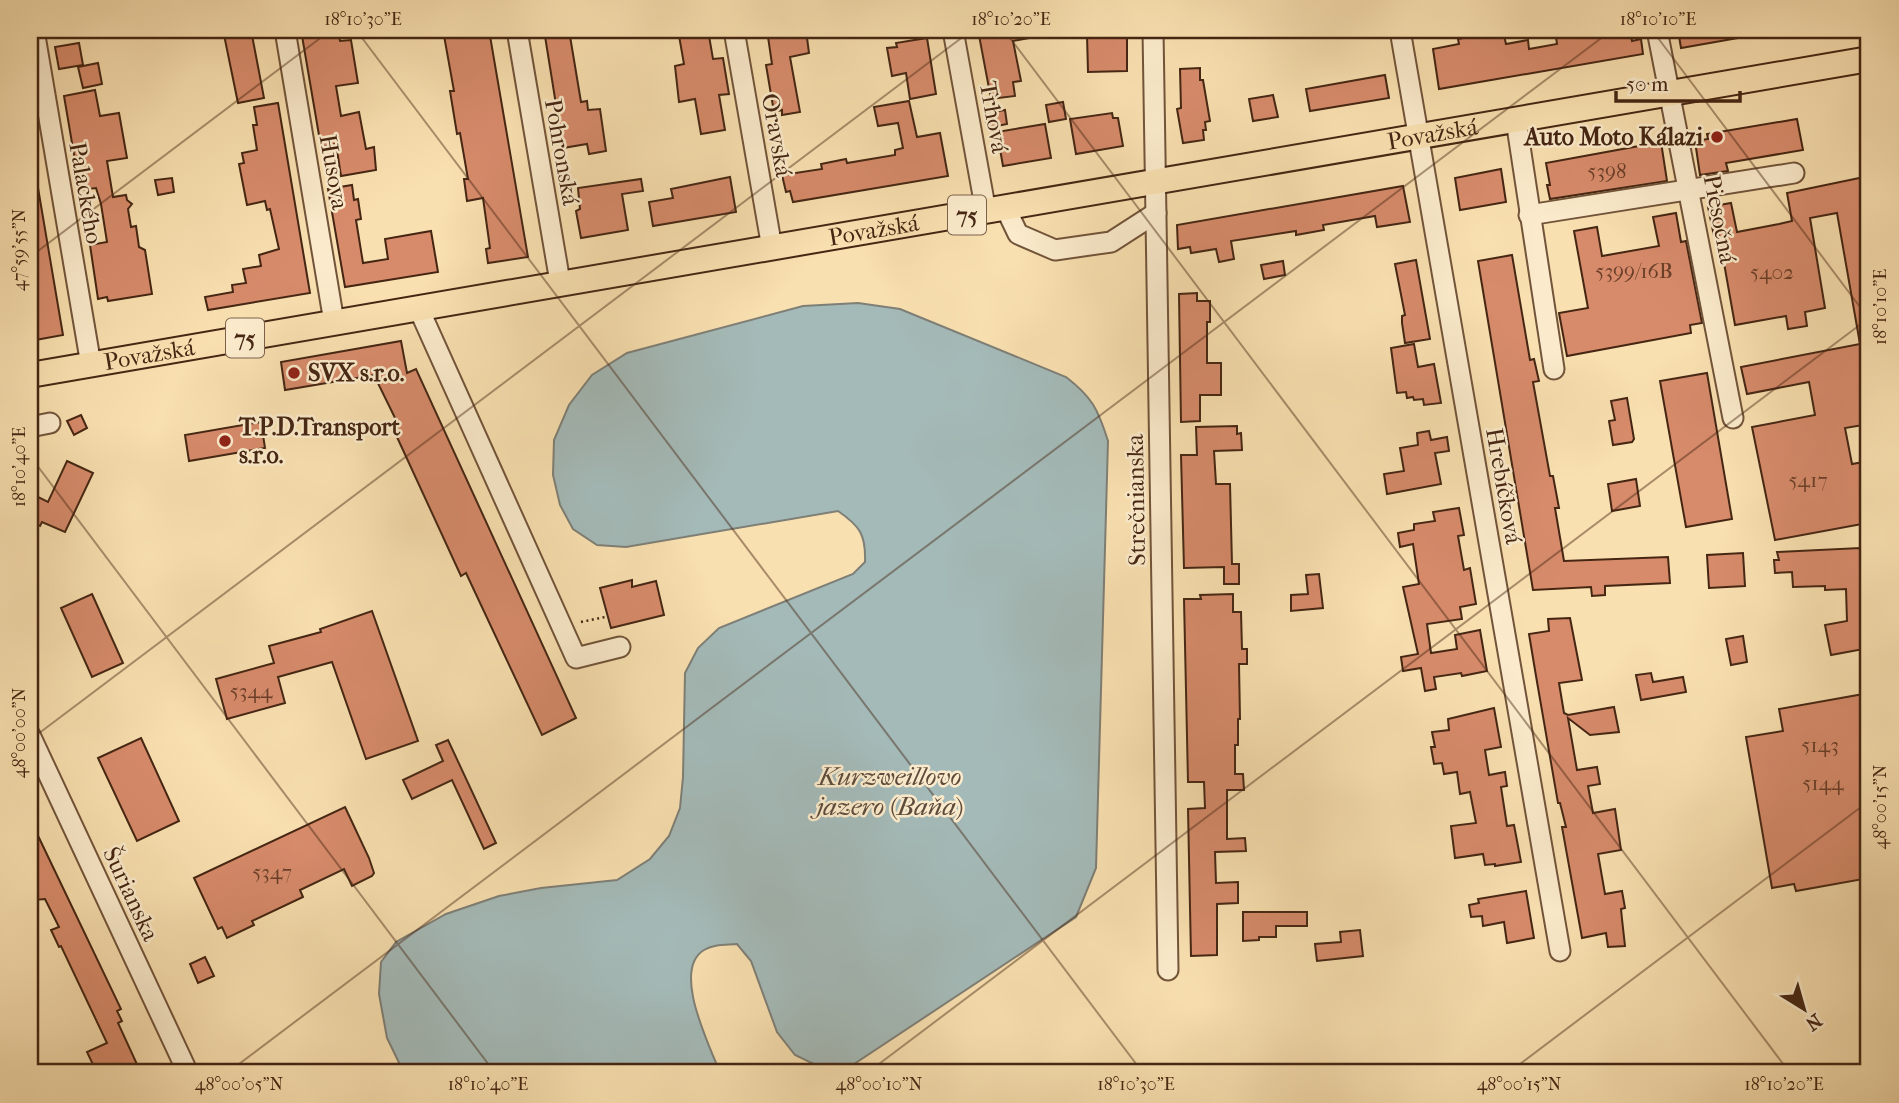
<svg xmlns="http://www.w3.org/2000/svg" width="1899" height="1103" viewBox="0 0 1899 1103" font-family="'IM FELL French Canon',serif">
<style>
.water{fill:#a4bab8;stroke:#7e7f76;stroke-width:2}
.building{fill:#d78b6b;stroke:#452613;stroke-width:2}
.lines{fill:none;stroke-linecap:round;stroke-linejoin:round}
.minor-casing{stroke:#72543a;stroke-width:23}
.major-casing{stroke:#452613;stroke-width:28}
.path{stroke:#452613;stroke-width:2.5;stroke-dasharray:2 3.5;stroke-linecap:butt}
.minor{stroke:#fbebcc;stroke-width:19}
.major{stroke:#f9e0b0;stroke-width:24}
.ticks{fill:none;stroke:#452613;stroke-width:2;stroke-opacity:0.45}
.poi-dot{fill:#8f2418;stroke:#fbebcc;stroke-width:2.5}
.labels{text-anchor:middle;stroke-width:5;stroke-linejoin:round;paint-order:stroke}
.number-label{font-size:21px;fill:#6a3f29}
.shield{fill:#fbebcc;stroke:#7c614a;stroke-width:2}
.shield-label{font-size:23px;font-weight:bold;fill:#452613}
.street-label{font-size:24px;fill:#452613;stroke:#fbebcc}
.poi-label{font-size:24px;font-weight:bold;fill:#452613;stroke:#fbebcc;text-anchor:start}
.water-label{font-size:26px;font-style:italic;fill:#5d4b3c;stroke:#fbebcc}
.neatline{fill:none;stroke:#452613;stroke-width:2.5}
.ticks-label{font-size:18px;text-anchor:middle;fill:#452613}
</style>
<rect width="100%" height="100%" fill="#f9e0b0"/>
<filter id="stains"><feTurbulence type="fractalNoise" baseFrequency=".00286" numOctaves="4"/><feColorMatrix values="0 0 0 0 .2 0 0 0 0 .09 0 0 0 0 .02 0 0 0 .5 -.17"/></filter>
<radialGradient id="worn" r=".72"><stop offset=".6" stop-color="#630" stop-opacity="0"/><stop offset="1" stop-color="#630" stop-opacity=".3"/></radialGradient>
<path class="water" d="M858 303 900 309 1066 377C1092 397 1098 409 1108 441L1096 868 1076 917 848 1068H822L795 1055 777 1032 751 961 737 944C726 945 713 944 704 950 671 970 710 1046 720 1073H404L387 1038 379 994 381 962 396 942 446 914 499 896 541 888 617 880 650 859 669 836 680 808 683 777 685 673 698 648 719 628 853 574 865 562C866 535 860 526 838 511L626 547 597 545 573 529 560 505 553 475 554 440 569 405 592 375 627 353 803 306Z"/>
<g class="building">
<path d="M223 30H251L264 98 238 103Z"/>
<path d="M301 30H325L326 33 338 31 340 41 351 40 358 83 336 86 341 116 359 112 366 149 374 147 376 170 341 176 336 144 321 147Z"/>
<path d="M443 30H489L528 257 488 263 486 249 490 248 483 198 467 201 464 179H468L460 133 457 134 450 91H454Z"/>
<path d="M544 30H569L581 102 587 101 588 110 600 109 606 151 589 154 587 144 563 148Z"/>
<path d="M678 30H708L713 59 723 58 729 94 719 95 725 130 701 134 695 99 679 102 675 66 684 64Z"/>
<path d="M767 30H806L809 53 790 57 800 112 782 115V110L774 112 766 65 772 64Z"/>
<path d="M978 30H1039L1040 36 1013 41 1021 81 1013 82 1015 96 991 99Z"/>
<path d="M1102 30H1127V71L1088 72 1087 35 1102 34Z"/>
<path d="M1555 30H1630L1632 41 1641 39 1643 54 1439 89 1433 49 1459 44 1458 39 1503 31 1506 44 1528 40 1529 49 1557 44Z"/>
<path d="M1678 30H1743L1744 37 1681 48Z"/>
<path d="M927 38 936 94 910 99 906 73 892 76 887 48 897 47 896 43Z"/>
<path d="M79 43 83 65 59 69 55 47Z"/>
<path d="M98 63 102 84 83 88 78 67Z"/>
<path d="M1200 68V80H1203L1210 121 1205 122 1206 130H1203L1204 140 1183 143 1177 109 1181 108 1180 69Z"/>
<path d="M1385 75 1389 98 1310 111 1306 89Z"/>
<path d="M95 90 100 116 119 113 127 158 107 161 113 197 126 195 127 200 132 204 128 209 131 227 136 226 139 247 145 250 152 294 108 301 107 297 98 299 90 245 107 242 101 204 96 188 80 190 64 96Z"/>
<path d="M1273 95 1278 117 1253 121 1249 99Z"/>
<path d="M909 101 917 137 940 133 948 176 793 202 790 191 786 192 782 175 822 169 821 164 846 159 847 163 895 155V150L903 148 898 123 878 126 874 107Z"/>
<path d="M1063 102 1066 119 1049 122 1046 105Z"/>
<path d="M278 103 310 293 208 310 205 297 233 292 232 285 246 283 243 269 261 266 259 255 279 249 270 209 267 210 265 201 247 205 239 164 244 163 242 153 257 150 253 125H257L254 107Z"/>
<path d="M1005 110 1007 124 987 128 985 113Z"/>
<path d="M1112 113 1113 118H1118L1123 146 1076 154 1070 119Z"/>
<path d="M1797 119 1803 150 1726 163 1728 171 1700 175 1695 141 1708 139 1707 134Z"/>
<path d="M1045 124 1051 158 1003 166 997 132Z"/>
<path d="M1661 142 1667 181 1550 199 1547 185H1550L1546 163Z"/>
<path d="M1501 169 1506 202 1460 210 1455 178Z"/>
<path d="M1869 176V424L1845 428 1852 464 1869 461V519L1861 521 1862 524 1775 540 1752 427 1815 415 1809 382 1747 394 1741 367 1860 344 1837 213 1810 218 1825 308 1805 312 1807 326 1788 329 1786 316 1735 325 1719 235 1714 236 1708 207 1731 203 1737 232 1779 224 1792 221 1787 193Z"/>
<path d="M730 177 736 212 653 226 649 202 673 198 671 189Z"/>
<path d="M172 178 174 192 158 195 155 180Z"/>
<path d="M641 179 643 191 622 194 628 230 581 238 576 211 580 209 578 188Z"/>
<path d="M30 182H37L63 335 30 341V294L36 292 32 264H30Z"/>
<path d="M352 185 354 200 358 199 361 219 356 220 363 263 388 259 385 239 431 231 438 272 345 287 328 189Z"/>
<path d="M1403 186 1410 222 1377 227 1375 216 1323 225 1324 230 1296 235V231L1231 241 1234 259 1219 262 1216 249 1191 253 1190 247 1178 249 1177 225Z"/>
<path d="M1676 213 1681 242 1686 241 1702 323 1690 325 1691 333 1567 356 1559 313 1588 308 1574 231 1597 227 1602 256 1659 246 1653 217Z"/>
<path d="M1512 255 1530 360 1534 359 1539 381 1533 382 1550 476H1553L1559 508H1555L1564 561 1668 557 1670 583 1605 586V595L1592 596 1591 587 1533 590 1478 261Z"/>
<path d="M1416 260 1430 339 1405 343 1402 323V316L1405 315 1395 264Z"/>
<path d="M1283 261 1285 275 1264 279 1261 265Z"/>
<path d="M1197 293V301H1210V322H1207V363H1221V395H1200V421L1181 422 1179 294Z"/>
<path d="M401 341 407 373 416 369 576 718 542 735 466 573 461 576 391 424 397 422 374 375 285 390 281 362Z"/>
<path d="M1414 344 1418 367 1434 364 1441 403 1424 405 1423 399 1414 400 1413 397 1407 398 1406 392 1397 393 1391 348Z"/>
<path d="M1707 373 1732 519 1686 527 1660 381Z"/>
<path d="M1627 398 1634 439 1632 442 1613 445 1609 421 1615 420 1611 401Z"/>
<path d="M81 415 87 428 74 435 67 421Z"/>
<path d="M261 422 265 448 189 461 185 435Z"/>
<path d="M1237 426V434L1241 433 1242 450 1214 451 1216 484H1230L1232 564H1239V584H1224V567L1184 568 1181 455H1197L1196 427Z"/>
<path d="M1429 431 1431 440 1447 437 1449 451 1435 453 1441 484 1387 494 1384 474 1404 471 1400 448 1418 445 1417 433Z"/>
<path d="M67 461 93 473 65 532 42 522 40 526 30 521V493L48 502Z"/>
<path d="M1636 479 1640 506 1612 511 1608 484Z"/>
<path d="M1459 508 1464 535 1458 536 1464 570 1470 568 1476 604 1460 607 1462 619 1427 624 1431 653 1457 649 1455 635 1480 630 1487 671 1462 676 1461 673 1434 677 1436 689 1425 691 1421 668 1403 671 1401 657 1418 654 1403 587 1419 584 1413 544 1400 547 1398 533 1414 530V524L1435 521 1433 512Z"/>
<path d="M1860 548 1864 618 1869 648 1831 655 1825 625 1847 621 1846 589 1825 590V586L1793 587 1792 572 1775 573 1774 560H1779L1777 552Z"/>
<path d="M1743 553 1745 586 1709 588 1707 555Z"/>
<path d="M1319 574 1323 608 1291 611V595L1308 594 1306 575Z"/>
<path d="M632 580V587L656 581 664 615 611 628 600 588Z"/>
<path d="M92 594 123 663 92 677 61 608Z"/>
<path d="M1233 594V612H1241L1242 649H1247V664H1239L1240 719H1238V745H1235V774H1243L1244 790H1227V839L1245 838 1246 851 1215 852 1216 883 1238 882V903L1217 904V955L1191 956 1188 809 1205 808 1204 782H1188L1184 599H1201L1200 595Z"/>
<path d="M372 611 418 741 366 759 332 662 278 677 285 703 227 719 216 679 274 663 269 646 321 632 320 629Z"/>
<path d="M1570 618 1582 680 1559 683 1564 713 1568 715 1614 707 1619 732 1590 735 1568 718 1577 770 1597 767 1600 784 1588 786 1593 813 1615 809 1621 850 1598 854 1605 894 1622 891 1625 908 1621 909 1622 919 1625 946 1608 947 1606 933 1582 938 1562 827H1566L1560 803H1558L1536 676 1529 634 1549 631 1548 619Z"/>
<path d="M1743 636 1747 662 1731 665 1726 639Z"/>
<path d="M1651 673 1653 682 1683 677 1686 692 1641 700 1636 675Z"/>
<path d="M1869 693V878L1796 891 1794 884 1772 888 1746 737 1783 731 1779 709Z"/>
<path d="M1494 708 1501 747 1485 750 1489 775 1505 772 1507 786 1501 787 1507 826 1514 825 1521 862 1495 866V864L1485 865 1483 854 1455 858 1451 826 1476 823 1470 792 1460 794 1457 772 1444 774 1442 763 1434 764 1431 747H1435L1432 732 1449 730 1448 719Z"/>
<path d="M141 738 179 821 137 841 98 758Z"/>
<path d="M448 740 496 843 484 849 452 780 412 799 403 780 443 761 436 745Z"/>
<path d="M345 807 369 858 374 873 372 876 352 886 344 869 300 890 303 897 252 921 254 925 227 938 222 927 218 929 194 878Z"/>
<path d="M30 819 121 1009 117 1011 122 1021 118 1023 141 1073H97L87 1052 107 1043 61 946 59 947 51 930 59 927 45 899 34 900 32 882 37 879 30 864Z"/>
<path d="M1526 891 1534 938 1507 943 1504 922 1483 926 1482 916 1471 917 1469 905 1479 903 1478 899Z"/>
<path d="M1243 912H1307V926H1276V937H1259V940L1243 941Z"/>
<path d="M1360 930 1363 956 1317 961 1315 944 1341 942 1340 932Z"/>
<path d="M205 957 214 976 198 983 190 964Z"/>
</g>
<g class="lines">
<g class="minor-casing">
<g id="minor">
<path d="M34 30 91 365"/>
<path d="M285 30 334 322"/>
<path d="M517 30 560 282"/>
<path d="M734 30 772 248"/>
<path d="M953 30 986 212"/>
<path d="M1153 30 1168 970"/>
<path d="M1400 30 1560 951"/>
<path d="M1657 30 1733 418"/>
<path d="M1516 120 1554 369"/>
<path d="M1006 209 1018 234 1055 250 1111 242 1156 213"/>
<path d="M1529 215 1794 173"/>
<path d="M418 307 576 658 620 647"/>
<path d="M30 427 50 423"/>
<path d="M30 735 188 1073"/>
</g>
</g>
<g class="major-casing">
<g id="major">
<path id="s1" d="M30 375 1869 59"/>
</g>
</g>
<path class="path" d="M581 622 605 617"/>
<use href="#minor" class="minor"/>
<use href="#major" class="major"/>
</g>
<path class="ticks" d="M356 30 1143 1073M1004 30 1790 1073M1652 30 1869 319M30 257 331 30M30 456 495 1073M30 740 972 30M227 1073 1612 30M867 1073 1869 318M1508 1073 1869 801"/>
<g class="poi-dot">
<circle cx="1717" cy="137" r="7"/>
<circle cx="294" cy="373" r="7"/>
<circle cx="225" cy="441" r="7"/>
</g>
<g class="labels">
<g class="number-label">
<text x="1607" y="178">5398</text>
<text x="1634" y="278">5399/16B</text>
<text x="1772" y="279">5402</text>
<text x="1808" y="487">5417</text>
<text x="251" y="698">5344</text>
<text x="1820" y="752">5143</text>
<text x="1823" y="790">5144</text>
<text x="272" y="879">5347</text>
</g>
<g class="shield">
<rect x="948" y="195.5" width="38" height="39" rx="5"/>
<rect x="226" y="318.5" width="38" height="39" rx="5"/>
</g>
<g class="shield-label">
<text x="967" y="223">75</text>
<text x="245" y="346">75</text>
</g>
<g class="street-label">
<text transform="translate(994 117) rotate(80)" y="8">Trhová</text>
<text dy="8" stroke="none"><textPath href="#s1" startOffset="1423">Považská</textPath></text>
<text transform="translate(777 135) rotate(80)" y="8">Oravská</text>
<text transform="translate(562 152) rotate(80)" y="8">Pohronská</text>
<text transform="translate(334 172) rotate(80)" y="8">Husova</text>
<text transform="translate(86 193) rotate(80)" y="8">Palackého</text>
<text transform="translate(1720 219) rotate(79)" y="8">Piesočná</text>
<text dy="8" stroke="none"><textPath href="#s1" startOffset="856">Považská</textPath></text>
<text dy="8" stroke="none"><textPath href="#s1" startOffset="121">Považská</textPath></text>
<text transform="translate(1504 486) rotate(80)" y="8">Hrebíčková</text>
<text transform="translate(1136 500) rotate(-91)" y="8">Strečnianska</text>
<text transform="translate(131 894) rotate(65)" y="8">Šurianska</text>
</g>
<g class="poi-label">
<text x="1703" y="145" text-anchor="end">Auto Moto Kálazi</text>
<text x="308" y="381">SVX s.r.o.</text>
<text x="239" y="435">T.P.D.Transport<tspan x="239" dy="28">s.r.o.</tspan></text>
</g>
<g class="water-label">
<text x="890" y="785">Kurzweillovo<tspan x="890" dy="30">jazero (Baňa)</tspan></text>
</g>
</g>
<rect width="1899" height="1103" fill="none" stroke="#f9e0b0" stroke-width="77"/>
<g transform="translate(1804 1009) rotate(143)" stroke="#fbebcc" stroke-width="5" paint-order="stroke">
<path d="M0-5L12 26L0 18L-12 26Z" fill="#452613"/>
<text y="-10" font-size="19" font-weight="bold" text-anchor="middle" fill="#452613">N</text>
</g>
<path d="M1616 91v10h124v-10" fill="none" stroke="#452613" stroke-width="3.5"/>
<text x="1626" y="91" font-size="21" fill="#452613" stroke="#fbebcc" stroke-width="5" paint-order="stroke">50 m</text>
<rect x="38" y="38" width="1822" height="1026" class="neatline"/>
<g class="ticks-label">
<text x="363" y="25">18°10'30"E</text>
<text x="1011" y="25">18°10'20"E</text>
<text x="1658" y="25">18°10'10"E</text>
<text transform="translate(19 250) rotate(-90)" y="6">47°59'55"N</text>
<text transform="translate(1880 307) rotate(-90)" y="6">18°10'10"E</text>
<text transform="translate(19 467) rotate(-90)" y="6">18°10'40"E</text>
<text transform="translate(19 733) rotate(-90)" y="6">48°00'00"N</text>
<text transform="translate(1880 807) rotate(-90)" y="6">48°00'15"N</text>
<text x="239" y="1090">48°00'05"N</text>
<text x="488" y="1090">18°10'40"E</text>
<text x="879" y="1090">48°00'10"N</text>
<text x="1136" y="1090">18°10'30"E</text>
<text x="1519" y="1090">48°00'15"N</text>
<text x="1784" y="1090">18°10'20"E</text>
</g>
<rect width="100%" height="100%" filter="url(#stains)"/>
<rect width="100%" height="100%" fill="url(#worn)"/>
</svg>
